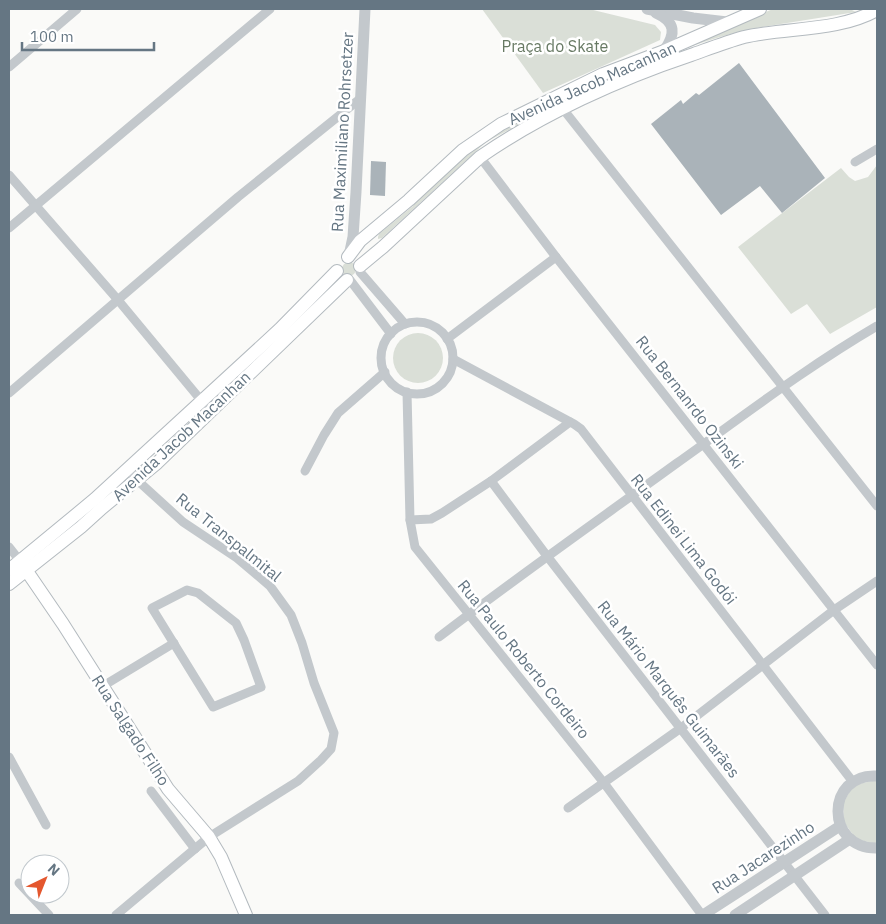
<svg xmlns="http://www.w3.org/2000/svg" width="886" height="924" viewBox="0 0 886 924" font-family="'IBM Plex Sans',sans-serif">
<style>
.green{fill:#dadfd7}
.building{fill:#aab3b9}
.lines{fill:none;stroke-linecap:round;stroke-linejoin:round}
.secondary-casing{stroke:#b3babf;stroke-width:14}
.minor{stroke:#c3c8cc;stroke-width:9}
.tertiary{stroke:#c3c8cc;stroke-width:11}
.secondary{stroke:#fff;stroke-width:12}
.labels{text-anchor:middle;stroke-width:5;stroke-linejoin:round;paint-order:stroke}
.park-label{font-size:16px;fill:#687a64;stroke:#fff}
.street-label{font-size:16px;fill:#657683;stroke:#fff}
</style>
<rect width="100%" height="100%" fill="#fafaf8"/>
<g class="green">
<path d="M482 9H589L655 25 661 32 660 40 543 93Z"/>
<path d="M773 9H850L856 12 750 29 723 36 685 48 588 88 486 142 382 238 378 239V237L379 234 413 206 414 202 482 140 556 100Z"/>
<path d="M877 165V307L830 334 807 304 791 314 738 247 841 168 849 177 855 181 868 177Z"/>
<circle cx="349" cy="269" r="7"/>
<circle cx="418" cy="358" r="25"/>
<path d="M877 780V844L856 839 844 822 843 803 850 791 858 784Z"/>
</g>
<g class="building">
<path d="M739 63 825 178 782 213 760 186 721 215 651 124 681 100 683 104 696 93 699 95Z"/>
<path d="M371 161 386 162 385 196 370 195Z"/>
</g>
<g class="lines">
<g class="secondary-casing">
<g id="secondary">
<path d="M348 257 360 241 409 200 463 150 501 124 603 74 664 51 760 9"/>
<path d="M360 266 383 247 480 157C542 114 619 79 691 55 708 49 726 42 744 37 788 27 837 32 877 10"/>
<path d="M22 564 63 624 168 789 209 837 221 857 246 915"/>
<path d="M9 570 95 499 280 329 337 271"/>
<path d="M9 584 81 527 102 508 157 463 347 280"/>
</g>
</g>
<g class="minor">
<path d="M9 67 77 9"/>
<path d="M563 109 877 506"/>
<path d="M480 157 556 257 877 665"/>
<path d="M855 162 877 149"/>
<path d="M9 175 118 300 205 405"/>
<path d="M9 228 270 9"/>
<path d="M360 272 405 324"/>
<path d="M350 280 391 334"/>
<circle cx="417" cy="358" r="36"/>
<path d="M447 339 556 257"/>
<path d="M453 359 574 424 581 429 853 782"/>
<path d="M407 392 410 520 415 547 604 783 702 915"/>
<path d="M9 393 238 197 361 98"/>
<path d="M305 471 324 435 338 413 385 372"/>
<path d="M491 481 547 556 825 915"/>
<path d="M410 520 431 519 442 513 491 481 570 422"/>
<path d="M9 547 20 561"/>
<path d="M187 590 198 593 236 623 244 640 261 687 213 707 152 608Z"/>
<path d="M439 637C517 577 597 521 677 463 743 416 807 367 877 326"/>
<path d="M103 686 174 643"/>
<path d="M9 757 46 825"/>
<path d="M151 791 195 849"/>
<path d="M568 808 681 728 834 610 877 581"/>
<path d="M19 883 49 915"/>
<path d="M116 915 209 837 298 781 321 760 331 749 334 733 314 683 302 643 291 615 270 586 237 558 183 522 137 480 133 475"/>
</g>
<g class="tertiary">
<path d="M647 9 693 18 727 22"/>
<path d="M656 13C676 22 676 34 664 51"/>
<path d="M349 256 353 237 356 192 365 9"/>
<path d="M877 776C825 773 825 849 877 848"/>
<path d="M703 915 840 826"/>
<path d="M735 915 850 839"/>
</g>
<use href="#secondary" class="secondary"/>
</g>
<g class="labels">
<g class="park-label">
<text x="555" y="52">Praça do Skate</text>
</g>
<g class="street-label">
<text transform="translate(592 83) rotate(-24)" y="6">Avenida Jacob Macanhan</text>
<text transform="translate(342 132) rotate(-87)" y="6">Rua Maximiliano Rohrsetzer</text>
<text transform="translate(690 402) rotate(52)" y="6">Rua Bernanrdo Ozinski</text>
<text transform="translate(181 436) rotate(-43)" y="6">Avenida Jacob Macanhan</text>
<text transform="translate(229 537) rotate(39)" y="6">Rua Transpalmital</text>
<text transform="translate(684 539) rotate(52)" y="6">Rua Edinei Lima Godói</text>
<text transform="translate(524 659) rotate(51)" y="6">Rua Paulo Roberto Cordeiro</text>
<text transform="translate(669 689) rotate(52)" y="6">Rua Mário Marquês Guimarães</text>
<text transform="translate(131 730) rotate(57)" y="6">Rua Salgado Filho</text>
<text transform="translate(763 857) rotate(-33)" y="6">Rua Jacarezinho</text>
</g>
</g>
<rect width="886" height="924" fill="none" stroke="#657683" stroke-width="20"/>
<g transform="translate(45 879) rotate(43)"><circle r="24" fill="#ffffff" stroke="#c1c8cd"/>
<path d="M0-4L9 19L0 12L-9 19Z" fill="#e4572e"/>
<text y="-8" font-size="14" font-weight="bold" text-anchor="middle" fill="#657683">N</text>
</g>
<path d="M22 42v8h132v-8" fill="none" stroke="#657683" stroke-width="2.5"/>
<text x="30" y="42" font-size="15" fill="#657683" stroke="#ffffff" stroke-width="4" paint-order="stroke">100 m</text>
</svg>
